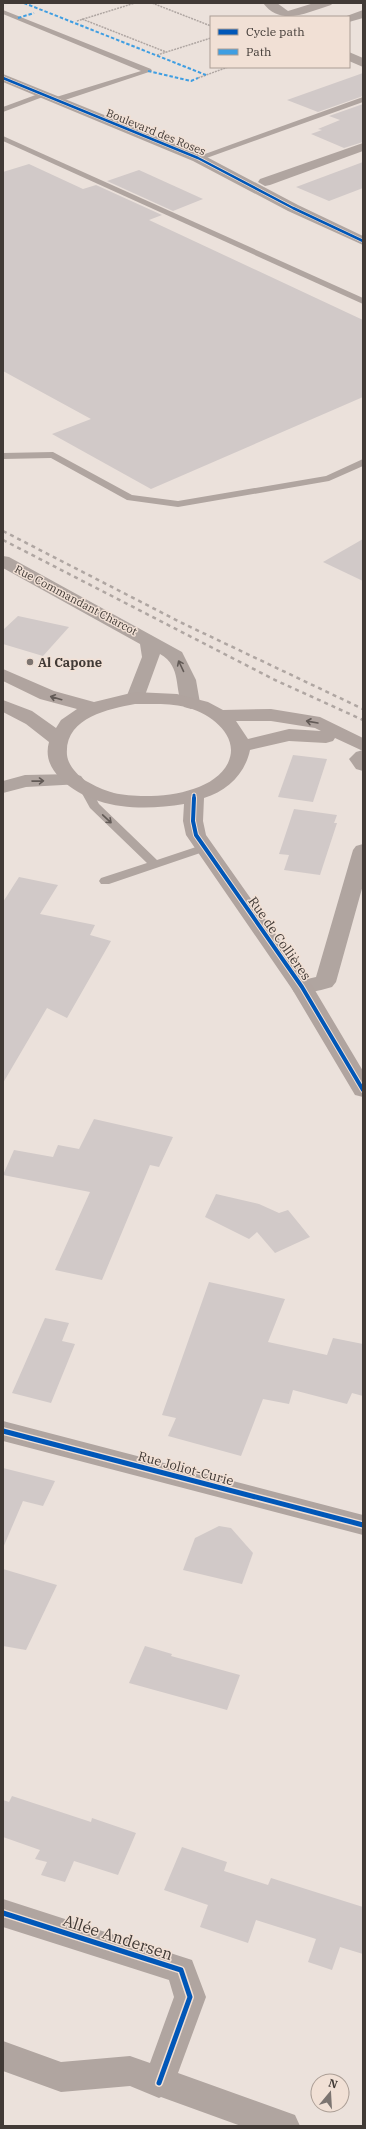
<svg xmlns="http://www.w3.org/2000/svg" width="366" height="2129" viewBox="0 0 366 2129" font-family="'IBM Plex Serif',serif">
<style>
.building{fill:#d1c9c8}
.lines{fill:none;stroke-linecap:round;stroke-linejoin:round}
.path{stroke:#afa6a2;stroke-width:1.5;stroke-dasharray:2 1;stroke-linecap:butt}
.lane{fill:#b0a5a0;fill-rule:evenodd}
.street{fill:#b0a5a0;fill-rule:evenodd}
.secondary{fill:#b0a49f;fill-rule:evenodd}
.rail{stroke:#afa6a2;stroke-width:2.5;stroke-dasharray:4 4;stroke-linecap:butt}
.quiet{stroke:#3f9ee2;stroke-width:2;stroke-dasharray:3.5 2;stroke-linecap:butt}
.cycleway-far3-casing{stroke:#f1e0d5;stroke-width:4}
.cycleway-far2-casing{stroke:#f1e0d5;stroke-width:5}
.cycleway-far1-casing{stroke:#f1e0d5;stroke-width:6}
.cycleway-casing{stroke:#f1e0d5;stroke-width:8}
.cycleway-far3{stroke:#0057b8;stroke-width:2.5}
.cycleway-far2{stroke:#0057b8;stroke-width:3}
.cycleway-far1{stroke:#0057b8;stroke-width:4}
.cycleway{stroke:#0057b8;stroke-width:5}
.oneway{stroke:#625a56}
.poi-dot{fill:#7c7470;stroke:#f1e0d5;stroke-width:1.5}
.labels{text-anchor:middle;stroke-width:3;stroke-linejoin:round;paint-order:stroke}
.far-street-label{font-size:11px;fill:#413a36;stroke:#f1e0d5}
.poi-label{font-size:13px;font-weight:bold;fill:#413a36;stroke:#f1e0d5;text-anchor:start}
.street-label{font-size:13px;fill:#413a36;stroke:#f1e0d5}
.near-street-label{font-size:16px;fill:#413a36;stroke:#f1e0d5}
</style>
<rect width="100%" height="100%" fill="#ebe1db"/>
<g class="building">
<path d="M363 73V96L318 112 287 100Z"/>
<path d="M363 104V142L344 148 311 134 322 130 318 129 340 120 329 116Z"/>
<path d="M363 162V188L329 201 296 187Z"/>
<path d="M29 164 83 189 96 185 162 215 149 220 363 320V397L151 489 52 434 91 419 3 371V172Z"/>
<path d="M139 170 203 199 173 211 107 181Z"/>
<path d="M363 539V581L323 562Z"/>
<path d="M18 616 69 627 43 656 3 644V630Z"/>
<path d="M293 755 327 759 313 802 278 797Z"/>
<path d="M294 809 337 815 334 823H337L320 875 284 870 289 855 279 854Z"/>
<path d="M19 877 58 885 40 914 95 925 90 935 111 941 67 1018 47 1008 3 1083V902Z"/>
<path d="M94 1119 173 1137 159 1167 150 1165 102 1280 55 1270 90 1192 3 1175 14 1150 53 1157 58 1145 79 1149Z"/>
<path d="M216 1194 259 1204 279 1213 288 1210 310 1237 275 1253 257 1232 249 1239 205 1217Z"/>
<path d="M209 1282 285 1299 268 1342 327 1355 333 1338 363 1344V1396L352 1393 347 1404 293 1390 289 1404 263 1399 241 1456 168 1436 176 1418 162 1415Z"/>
<path d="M45 1318 69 1323 62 1341 75 1344 51 1403 12 1393Z"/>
<path d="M3 1468 55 1481 43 1506 23 1501 3 1548Z"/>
<path d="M219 1526 231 1528 253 1553 242 1584 183 1570 195 1538Z"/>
<path d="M3 1569 57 1585 26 1650 3 1646Z"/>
<path d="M145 1646 172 1654 171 1656 240 1675 227 1710 129 1683Z"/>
<path d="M12 1796 91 1822 92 1818 136 1833 118 1875 74 1861 65 1882 41 1875 47 1862 35 1859 40 1850 3 1837V1800L9 1802Z"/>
<path d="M182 1847 227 1862 224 1871 268 1885 271 1878 363 1907V1954L340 1947 332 1970 308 1962 316 1939 256 1920 248 1943 200 1927 208 1905 164 1890Z"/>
</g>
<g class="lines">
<g class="path">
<path d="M152 3 211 26"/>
<path d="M82 19 166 52"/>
<path d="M77 21 135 3"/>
<path d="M157 55 211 38"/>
<path d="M198 78 228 67"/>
</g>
<g class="lane">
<path d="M3 10 151 69 152 71 59 102H53V98L141 71 3 14Z"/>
<path d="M41 93 48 95 3 112V107Z"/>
<path d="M363 97V102L201 160 194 158Z"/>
<path d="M3 136 363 298V304L3 141Z"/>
<path d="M53 452 132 495 178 501 326 476 363 459V466L329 481 178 507 127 500 51 458 3 459V453Z"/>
<path d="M85 785 89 786 99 804 157 860 205 844 211 848 209 850 109 884H101L99 881 101 878 147 863 90 808 79 788Z"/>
</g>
<g class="street">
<path d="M263 3H277L288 11 314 3H333L331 5C308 12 281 27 263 3Z"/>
<path d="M363 10V18L349 22V17H344Z"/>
<path d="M349 52 363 58V67L349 61Z"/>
<path d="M3 74 203 155 298 205 363 236V245L288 211 193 161 3 82Z"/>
<path d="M363 143V151L270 185 265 186 258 182 260 179Z"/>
<path d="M3 556 9 557 182 652 196 680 200 703 198 707 191 709 184 707C173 690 183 667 160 654L144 698 142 702 135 704 128 702 126 698 142 657 140 644 3 568Z"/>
<path d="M363 750V771L356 769 349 759 356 752Z"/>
<path d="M74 774 81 776 84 780 81 784 26 787 3 793V781L25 775Z"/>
<path d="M363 844V885L336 982 332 987C320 990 307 995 294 992L291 987 294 982 316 977 353 850 356 846Z"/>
<path d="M3 1421 363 1515V1535L3 1441Z"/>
<path d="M3 1899 192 1960 206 1997 178 2073 295 2115 300 2126H241L161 2097 159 2098 130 2086 61 2092 3 2071V2041L61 2062 130 2056 150 2063 174 1997 169 1980 3 1927Z"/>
</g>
<path class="secondary" d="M3 669 54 691 94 702 135 692 177 694 208 702 223 710 271 709 320 717 363 738V751L335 738 333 741 326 743 289 741 250 750C245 774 227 791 204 798L203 821 206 835 313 987 363 1071V1097L355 1095 292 989 186 835 183 821 184 804C142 811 92 810 60 778 50 768 45 756 49 742L26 724 3 712V700L32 711 56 728 61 720 77 709 40 699 3 681ZM135 704C152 704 170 703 186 707 209 713 241 735 228 763 211 797 145 800 114 793 103 790 95 786 86 781 77 775 68 765 67 755 64 718 108 709 135 704ZM236 721H271L315 728 321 731 289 729 248 739Z"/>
<g class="rail">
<path d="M3 531 182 623 363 709"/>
<path d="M3 540 275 680 363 720"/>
</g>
<g class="quiet">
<path d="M24 3 206 75"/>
<path d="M18 18 34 13"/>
<path d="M148 71 191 81 198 78"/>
</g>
<g class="cycleway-far3-casing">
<path id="cycleway-far3" d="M3 78 198 158 293 208 363 241"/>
</g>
<g class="cycleway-far2-casing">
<path id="cycleway-far2" d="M194 799V795"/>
</g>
<g class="cycleway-far1-casing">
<path id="cycleway-far1" d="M194 798 193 821 196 835 302 987 363 1090"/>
</g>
<g class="cycleway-casing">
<g id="cycleway">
<path d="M3 1431 363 1525"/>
<path d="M3 1913 181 1970 190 1997 159 2083"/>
</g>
</g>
<use href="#cycleway-far3" class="cycleway-far3"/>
<use href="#cycleway-far2" class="cycleway-far2"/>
<use href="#cycleway-far1" class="cycleway-far1"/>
<use href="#cycleway" class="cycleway"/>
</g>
<defs><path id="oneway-shaft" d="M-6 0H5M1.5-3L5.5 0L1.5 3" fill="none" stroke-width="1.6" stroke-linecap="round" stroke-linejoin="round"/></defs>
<g class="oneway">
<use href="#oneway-shaft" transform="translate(181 666) rotate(-115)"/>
<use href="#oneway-shaft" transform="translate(56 698) rotate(-164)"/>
<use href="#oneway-shaft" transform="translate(312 722) rotate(-170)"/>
<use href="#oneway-shaft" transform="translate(38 781) rotate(-1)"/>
<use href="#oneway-shaft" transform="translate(107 819) rotate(43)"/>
</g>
<circle class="poi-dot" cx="30" cy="662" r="4"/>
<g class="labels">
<g class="far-street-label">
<text transform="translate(156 132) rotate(22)" y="4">Boulevard des Roses</text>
<text transform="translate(76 600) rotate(28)" y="4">Rue Commandant Charcot</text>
</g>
<g class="poi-label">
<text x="38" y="667">Al Capone</text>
</g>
<g class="street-label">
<text transform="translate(280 938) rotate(55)" y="5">Rue de Collières</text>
<text transform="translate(186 1468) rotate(15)" y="5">Rue Joliot-Curie</text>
</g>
<g class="near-street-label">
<text transform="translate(118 1937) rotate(18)" y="6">Allée Andersen</text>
</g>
</g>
<rect width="366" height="2129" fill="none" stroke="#413a36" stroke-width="8"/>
<rect x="210" y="16" width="140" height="52" fill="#f1e0d5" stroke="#ab9e95"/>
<rect x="218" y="29" width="20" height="6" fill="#0057b8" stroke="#ab9e95"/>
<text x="246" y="36" font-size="12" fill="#413a36">Cycle path</text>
<rect x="218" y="49" width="20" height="6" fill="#3f9ee2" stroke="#ab9e95"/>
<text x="246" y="56" font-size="12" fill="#413a36">Path</text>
<g transform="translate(330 2093) rotate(18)"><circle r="19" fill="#f1e0d5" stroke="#ab9e95"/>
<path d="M0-3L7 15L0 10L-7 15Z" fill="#7c7470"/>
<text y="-6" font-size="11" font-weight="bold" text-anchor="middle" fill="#413a36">N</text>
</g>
</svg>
